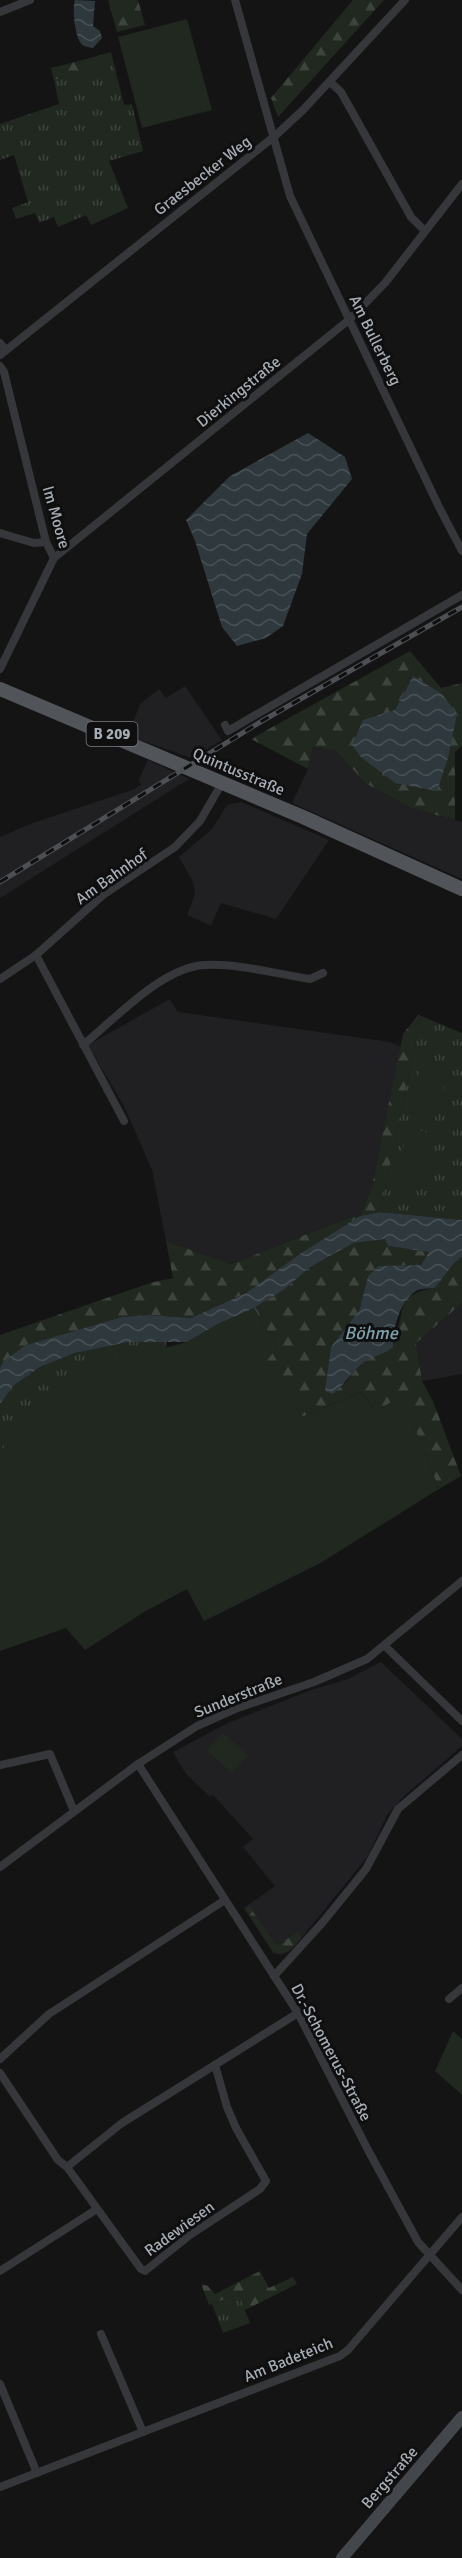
<svg xmlns="http://www.w3.org/2000/svg" width="462" height="2558" viewBox="0 0 462 2558" font-family="Signika,sans-serif">
<style>
.built{fill:#202022}
.grass{fill:url(#grass-tufts)}
.forest{fill:url(#forest-firs);fill-rule:evenodd}
.green{fill:#202820}
.water{fill:url(#water-waves)}
.lines{fill:none;stroke-linecap:round;stroke-linejoin:round}
.street{stroke:#35373a;stroke-width:8}
.secondary{stroke:#43464a;stroke-width:12}
.primary{stroke:#515459;stroke-width:14}
.rail-casing{stroke:#4c4f53;stroke-width:5}
.rail{stroke:#0f0f10;stroke-width:3;stroke-dasharray:9;stroke-linecap:butt}
.labels{text-anchor:middle;stroke-width:6;stroke-linejoin:round;paint-order:stroke}
.shield{fill:#0f0f10;stroke:#797e83;stroke-width:1.5}
.shield-label{font-size:15px;font-weight:bold;fill:#a6adb4}
.street-label{font-size:16px;fill:#a6adb4;stroke:#0f0f10}
.water-label{font-size:18px;font-style:italic;fill:#7fa0ad;stroke:#0f0f10}
</style>
<defs>
<pattern id="grass-tufts" width="24" height="20" patternUnits="userSpaceOnUse" patternTransform="scale(1.5)"><rect width="24" height="20" fill="#202820"/><path d="M3 7l-1-3M5 7V3M7 7l1-3M15 17l-1-3M17 17v-4M19 17l1-3" fill="none" stroke="#3d443e"/></pattern>
<pattern id="forest-firs" width="22" height="20" patternUnits="userSpaceOnUse" patternTransform="scale(1.5)"><rect width="22" height="20" fill="#202820"/><path d="M5 1l3.5 6h-7zM16 11l3.5 6h-7z" fill="#3d443e"/></pattern>
<pattern id="water-waves" width="16" height="10" patternUnits="userSpaceOnUse" patternTransform="scale(1.5)"><rect width="16" height="10" fill="#2e383d"/><path d="M0 5q4-4 8 0t8 0" fill="none" stroke="#495257"/></pattern>
</defs>
<rect width="100%" height="100%" fill="#141415"/>
<g class="built">
<path d="M185 686 222 740 192 758 128 736 140 704 159 689 166 698Z"/>
<path d="M313 747 338 751 365 783 413 809 462 822V879L292 803 308 769Z"/>
<path d="M148 760 189 779 0 898V837L30 824 132 790 141 785 139 779Z"/>
<path d="M241 802 329 840 276 919 221 903 211 926 187 915 195 894 193 882 179 857 212 829 227 805Z"/>
<path d="M170 999 178 1012 390 1042 401 1047 372 1186 360 1216 348 1218 231 1264 166 1241 152 1170 124 1106 88 1045Z"/>
<path d="M462 1303V1374L422 1381 416 1343Z"/>
<path d="M381 1662 462 1739V1746L402 1798 387 1815 368 1856 295 1946 288 1952 280 1955 273 1953 244 1908 275 1886 243 1847 253 1839 213 1795 209 1796 186 1774 173 1752 230 1722 311 1690 348 1679Z"/>
</g>
<g class="grass">
<path d="M111 52 124 105 132 104 143 151 109 161 128 208 91 225 86 215 58 227 54 217 39 223 35 213 16 219 12 208 28 202 14 155 0 160V124L59 104 54 80 96 68 94 57Z"/>
<path d="M421 1016 462 1033V1220L380 1212Z"/>
<path d="M129 1342H166L167 1357 0 1501V1404L13 1386 40 1367 75 1353Z"/>
<path d="M239 2294 250 2323 223 2333 212 2304Z"/>
</g>
<g class="forest">
<path d="M108 0H138L145 25 117 32Z"/>
<path d="M353 0H384L278 117 271 98Z"/>
<path d="M94 57 97 68 54 80 51 68Z"/>
<path d="M410 651 441 688 462 683V746L455 752V820L413 809 365 783 337 751 313 747 308 769 251 739ZM413 676 395 783V710Z"/>
<path d="M418 1015 421 1016 380 1212 360 1216 301 1253 246 1293 191 1318 148 1315 122 1317 26 1345 0 1368V1335L150 1283 173 1278 166 1241 231 1264 348 1218 360 1216 372 1186 403 1034Z"/>
<path d="M385 1239 388 1246 429 1252 421 1265 378 1266 368 1276 359 1311 348 1327 344 1384C350 1377 355 1369 362 1363 373 1355 383 1350 391 1340 410 1316 389 1295 435 1288L454 1263 462 1257V1303L416 1343 422 1381 433 1401 461 1476 439 1489 402 1397 376 1411 361 1392 302 1417 265 1362 277 1347 254 1308 285 1289 309 1268 335 1253 354 1243Z"/>
<path d="M249 1906 277 1946 299 1931 301 1938C293 1948 286 1956 273 1952L245 1909Z"/>
<path d="M260 2271 269 2288 293 2277 297 2284 245 2310 239 2294 209 2305 201 2284 208 2286 215 2294Z"/>
</g>
<g class="green">
<path d="M187 19 212 110 142 128 118 37Z"/>
<path d="M423 1059 450 1067 434 1120 407 1112Z"/>
<path d="M409 1127 435 1135 420 1188 393 1180Z"/>
<path d="M254 1308 277 1347 266 1362 302 1417 361 1392 376 1411 402 1396 439 1489 322 1562 204 1621 187 1589 144 1612 85 1650 66 1628 0 1651V1452L74 1373 100 1357 157 1350 187 1342 218 1324Z"/>
<path d="M223 1733 248 1755 232 1773 207 1750Z"/>
<path d="M453 2031 462 2039V2095L435 2071Z"/>
</g>
<g class="water">
<path d="M75 0 95 1 93 26 100 31 102 38 93 48C88 47 83 47 80 42 75 34 72 8 75 0Z"/>
<path d="M308 433 345 457 352 479 307 534 302 574 283 626 266 638 237 646 222 627 195 541 186 520 230 476Z"/>
<path d="M413 676 442 694 457 714 448 758 437 791 395 783 361 757 352 745 363 720 395 710Z"/>
<path d="M380 1212 462 1220V1257L454 1263 435 1288C429 1289 421 1288 416 1291 399 1302 393 1329 393 1347 384 1355 372 1356 363 1363 351 1372 344 1385 333 1394L325 1391 331 1347 359 1311 368 1276 378 1266 421 1265 429 1252 388 1246 385 1239 354 1243 335 1253 309 1268 285 1289 254 1308 218 1324 187 1342H129L75 1353 40 1367 13 1386 0 1404V1368L4 1361 26 1345 122 1317 148 1315 191 1318 246 1293 301 1253 360 1216Z"/>
</g>
<g class="lines">
<g class="street">
<path d="M235 0 290 196 440 509 462 551"/>
<path d="M0 12 30 0"/>
<path d="M330 82 341 92 411 217 425 231"/>
<path d="M0 343 6 350"/>
<path d="M0 355 275 136 303 110 405 0"/>
<path d="M0 366 4 372 46 542 54 558"/>
<path d="M0 533 34 543 46 542"/>
<path d="M54 558 350 319 385 283 462 184"/>
<path d="M0 669 54 558"/>
<path d="M225 725 228 731 462 595"/>
<path d="M36 955 124 1121"/>
<path d="M0 979 36 955 103 895 175 847 200 821 222 783"/>
<path d="M83 1045C115 1019 162 967 205 965 237 963 277 974 310 979L323 973"/>
<path d="M385 1646 462 1721"/>
<path d="M138 1764 298 2013 368 2150 418 2242 462 2290"/>
<path d="M0 1765 50 1754 74 1811"/>
<path d="M0 1867 138 1764 197 1726 235 1709 314 1682 367 1659 462 1581"/>
<path d="M274 1976 323 1922 366 1869 398 1809 462 1755"/>
<path d="M449 1999 462 1988"/>
<path d="M0 2059 49 2014 225 1900"/>
<path d="M0 2073 58 2160 67 2167 141 2269 145 2271 190 2235 260 2189 266 2181 236 2128 227 2107 215 2065"/>
<path d="M67 2167 122 2123 298 2013"/>
<path d="M0 2271 97 2209"/>
<path d="M101 2334 143 2432"/>
<path d="M0 2384 37 2473"/>
<path d="M0 2487 340 2356 348 2350 462 2217"/>
</g>
<path class="secondary" d="M342 2558 462 2417"/>
<path class="primary" d="M0 689 303 817 462 889"/>
<g class="rail-casing">
<path id="rail" d="M0 882 262 721 462 607"/>
</g>
<use href="#rail" class="rail"/>
</g>
<g class="labels">
<rect class="shield" x="86.5" y="722" width="51" height="24" rx="4.5"/>
<g class="shield-label">
<text x="112" y="739">B 209</text>
</g>
<g class="street-label">
<text transform="translate(202 175) rotate(-38)" y="6">Graesbecker Weg</text>
<text transform="translate(376 340) rotate(64)" y="6">Am Bullerberg</text>
<text transform="translate(238 391) rotate(-39)" y="6">Dierkingstraße</text>
<text transform="translate(57 517) rotate(74)" y="6">Im Moore</text>
<text transform="translate(239 771) rotate(23)" y="6">Quintusstraße</text>
<text transform="translate(111 876) rotate(-35)" y="6">Am Bahnhof</text>
<text transform="translate(238 1695) rotate(-22)" y="6">Sunderstraße</text>
<text transform="translate(332 2052) rotate(62)" y="6">Dr.-Schomerus-Straße</text>
<text transform="translate(179 2228) rotate(-36)" y="6">Radewiesen</text>
<text transform="translate(288 2359) rotate(-22)" y="6">Am Badeteich</text>
<text transform="translate(389 2477) rotate(-49)" y="6">Bergstraße</text>
</g>
<g class="water-label">
<text x="371" y="1339">Böhme</text>
</g>
</g>
</svg>
